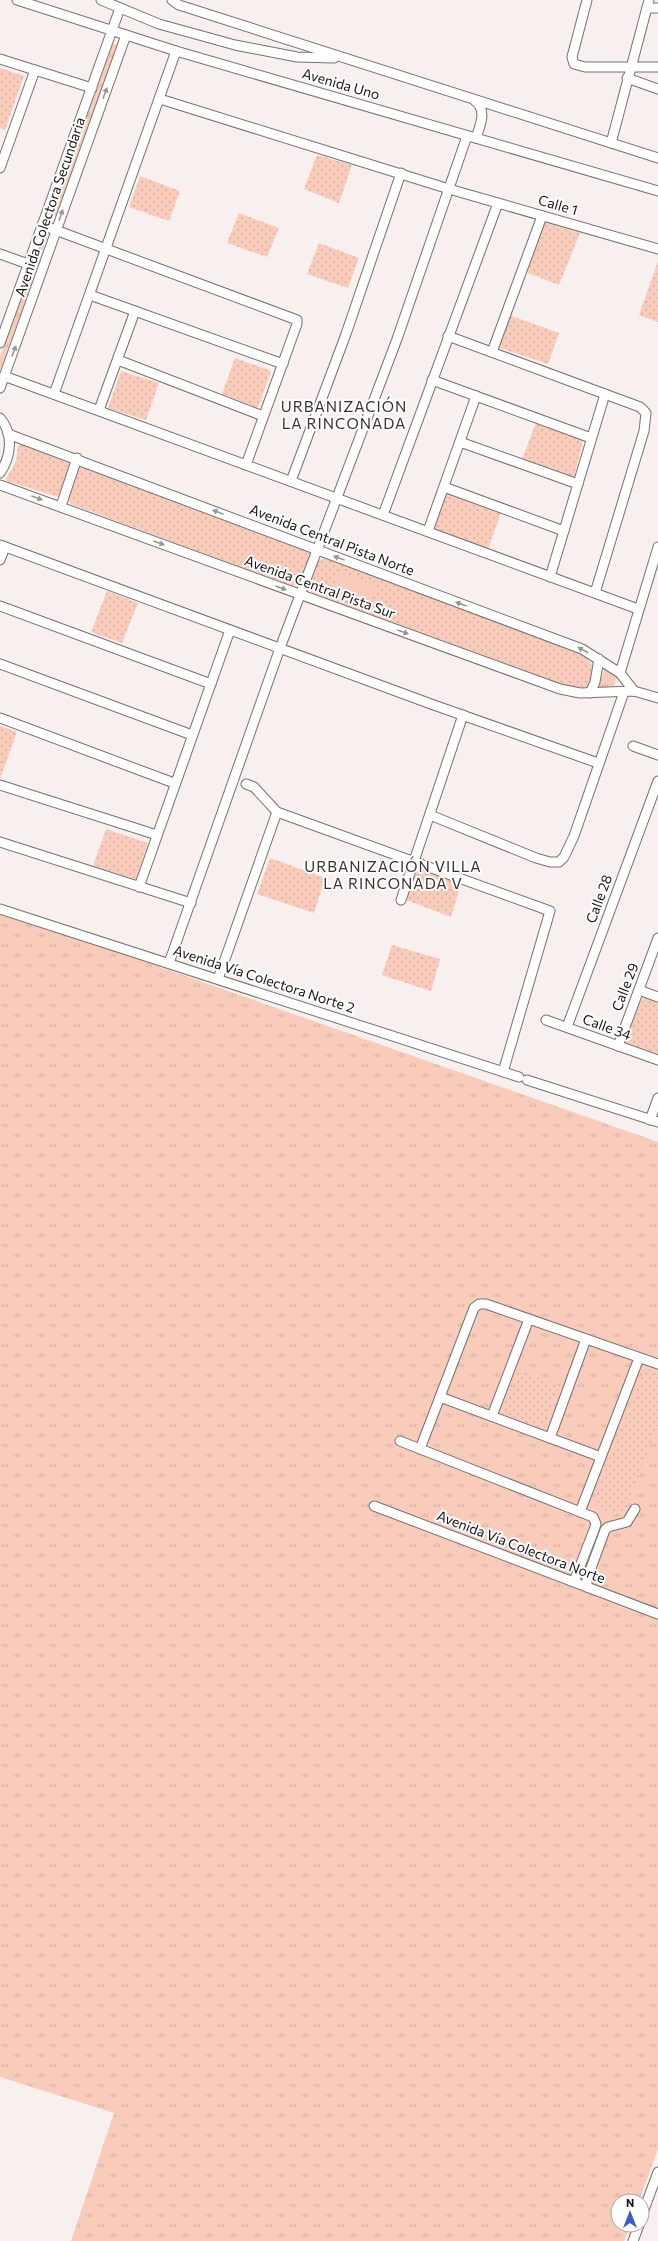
<svg xmlns="http://www.w3.org/2000/svg" width="658" height="2241" viewBox="0 0 658 2241" font-family="Commissioner,sans-serif">
<style>
.grass{fill:url(#grass-tufts)}
.park{fill:url(#park-dots)}
.pitch{fill:#f9cbbb}
.lines{fill:none;stroke-linecap:round;stroke-linejoin:round}
.minor-casing{stroke:#77716e;stroke-width:11}
.minor{stroke:#fff;stroke-width:9}
.oneway{fill:#979695}
.labels{text-anchor:middle;stroke-width:4;stroke-linejoin:round;paint-order:stroke}
.street-label{font-size:14px;fill:#171514;stroke:#fff}
.neighbourhood-label{font-size:15px;letter-spacing:1px;fill:#393331;stroke:#fff}
</style>
<defs>
<pattern id="grass-tufts" width="24" height="20" patternUnits="userSpaceOnUse"><rect width="24" height="20" fill="#f9cbbb"/><path d="M3 7l-1-3M5 7V3M7 7l1-3M15 17l-1-3M17 17v-4M19 17l1-3" fill="none" stroke="#d5ada0"/></pattern>
<pattern id="park-dots" width="8" height="8" patternUnits="userSpaceOnUse"><rect width="8" height="8" fill="#f9cbbb"/><path d="M2 2h.1M6 6h.1" fill="none" stroke="#d5ada0" stroke-width="1.8" stroke-linecap="round"/></pattern>
</defs>
<rect width="100%" height="100%" fill="#f8f0ee"/>
<g class="grass">
<path d="M113 44 118 45 56 216 52 214Z"/>
<path d="M45 232 49 233 39 260H37L36 257Z"/>
<path d="M31 272H34L35 275 0 371V357Z"/>
<path d="M605 668 616 677 615 684 612 689 598 688Z"/>
<path d="M0 911 658 1142V2149L639 2201H618V2225H630L624 2241H71L114 2113 0 2077Z"/>
</g>
<g class="park">
<path d="M0 68 24 76 5 130 0 128Z"/>
<path d="M317 155 352 165 339 203 304 189Z"/>
<path d="M140 176 180 191 169 221 129 207Z"/>
<path d="M239 213 279 228 267 257 227 243Z"/>
<path d="M542 222 580 233 559 285 523 271Z"/>
<path d="M319 243 359 258 348 288 307 274Z"/>
<path d="M658 261V322L639 315Z"/>
<path d="M509 315 559 333 548 364 497 347Z"/>
<path d="M235 358 271 371 258 408 222 394Z"/>
<path d="M121 371 159 383 146 420 108 408Z"/>
<path d="M536 423 583 440 574 477 522 459Z"/>
<path d="M22 442 71 464 58 497 7 481 6 479 16 461 18 446Z"/>
<path d="M84 466 309 549 313 553 301 584 294 587 71 504 68 498 78 469Z"/>
<path d="M448 493 501 513 488 549 436 531 434 526 445 494Z"/>
<path d="M326 557 580 651 594 667 593 682 587 687 562 688 315 596 309 590 318 561Z"/>
<path d="M107 591 138 603 122 643 91 632Z"/>
<path d="M0 726 17 732 0 779Z"/>
<path d="M106 829 148 843 136 879 93 866Z"/>
<path d="M270 858 325 878 314 913 257 894Z"/>
<path d="M417 867 461 884 451 917 406 900Z"/>
<path d="M392 945 440 959 431 991 382 975Z"/>
<path d="M645 998 658 1003V1056L626 1045 625 1041 641 1000Z"/>
<path d="M645 1369 658 1373V1425L626 1508 616 1514 599 1507 595 1497Z"/>
<path d="M518 1370 559 1386 543 1430 501 1413Z"/>
</g>
<path class="pitch" d="M339 571 377 586 368 609 330 595Z"/>
<g class="lines">
<g class="minor-casing">
<g id="minor">
<path d="M17 0 176 51 658 191"/>
<path d="M101 0 159 24 235 45 297 57 334 58"/>
<path d="M172 0 179 5 658 158"/>
<path d="M587 0 572 57 574 64 585 67H658"/>
<path d="M647 8H658"/>
<path d="M0 59 92 88"/>
<path d="M627 78 658 89"/>
<path d="M160 99 449 189 658 249"/>
<path d="M474 100C488 110 480 125 476 138"/>
<path d="M611 143 649 0"/>
<path d="M0 168 35 70"/>
<path d="M42 225 297 320V324L246 465"/>
<path d="M0 254 28 264"/>
<path d="M90 295 283 364"/>
<path d="M448 336 640 407 646 413 644 431 595 593"/>
<path d="M0 343 120 8"/>
<path d="M492 352 542 216"/>
<path d="M118 360 263 416"/>
<path d="M4 376 638 609"/>
<path d="M432 380 591 438"/>
<path d="M0 388 126 35"/>
<path d="M54 394 176 51"/>
<path d="M99 410 135 311"/>
<path d="M0 418C14 434 11 457 0 473"/>
<path d="M8 434 582 649 620 673 634 691"/>
<path d="M460 442 578 484"/>
<path d="M291 481 346 334 401 173"/>
<path d="M0 485 560 689 580 693 634 691 658 698"/>
<path d="M444 487 564 531"/>
<path d="M61 506 77 458"/>
<path d="M383 515 498 203"/>
<path d="M428 531 476 396"/>
<path d="M0 545 431 704 598 763"/>
<path d="M0 560 5 547"/>
<path d="M550 577 605 394"/>
<path d="M0 606 211 684"/>
<path d="M0 664 192 735"/>
<path d="M620 673 658 547"/>
<path d="M590 693 595 682 599 659"/>
<path d="M0 718 174 783"/>
<path d="M633 746 658 755"/>
<path d="M246 784 254 787 277 812 550 911 503 1072"/>
<path d="M0 785 157 835"/>
<path d="M430 815 536 858 550 862H559L564 857 574 836 624 692"/>
<path d="M0 842 191 903"/>
<path d="M139 887 230 630"/>
<path d="M401 900 463 715"/>
<path d="M0 909 519 1077"/>
<path d="M169 963 280 648 397 339 467 136"/>
<path d="M218 979 277 812"/>
<path d="M639 990 658 997"/>
<path d="M546 1020 658 1060"/>
<path d="M567 1027 658 781"/>
<path d="M618 1046 658 938"/>
<path d="M527 1080 658 1122"/>
<path d="M650 1120 658 1098"/>
<path d="M440 1397 601 1457"/>
<path d="M492 1416 529 1319"/>
<path d="M550 1438 586 1339"/>
<path d="M400 1441 593 1517 596 1524 594 1530 575 1579 571 1581"/>
<path d="M420 1449 474 1308 479 1304H486L658 1364"/>
<path d="M374 1506 658 1614"/>
<path d="M580 1512 639 1358"/>
<path d="M587 1587V1579L605 1530 608 1527 627 1522 635 1509"/>
<path d="M642 2215 658 2172"/>
<path d="M633 2241 639 2225"/>
</g>
</g>
<use href="#minor" class="minor"/>
</g>
<defs><path id="oneway-solid" d="M-6-.8H1V-3.2L6.5 0L1 3.2V.8H-6Z"/></defs>
<g class="oneway">
<use href="#oneway-solid" transform="translate(105 93) rotate(-70)"/>
<use href="#oneway-solid" transform="translate(61 215) rotate(-71)"/>
<use href="#oneway-solid" transform="translate(14 351) rotate(-70)"/>
<use href="#oneway-solid" transform="translate(37 498) rotate(20)"/>
<use href="#oneway-solid" transform="translate(218 512) rotate(-159)"/>
<use href="#oneway-solid" transform="translate(159 543) rotate(20)"/>
<use href="#oneway-solid" transform="translate(339 558) rotate(-160)"/>
<use href="#oneway-solid" transform="translate(281 588) rotate(20)"/>
<use href="#oneway-solid" transform="translate(461 604) rotate(-160)"/>
<use href="#oneway-solid" transform="translate(403 632) rotate(20)"/>
<use href="#oneway-solid" transform="translate(583 650) rotate(-152)"/>
</g>
<g class="labels">
<g class="street-label">
<text transform="translate(341 84) rotate(16)" y="5">Avenida Uno</text>
<text transform="translate(558 205) rotate(16)" y="5">Calle 1</text>
<text transform="translate(50 207) rotate(-71)" y="5">Avenida Colectora Secundaria</text>
<text transform="translate(332 540) rotate(21)" y="5">Avenida Central Pista Norte</text>
<text transform="translate(320 587) rotate(20)" y="5">Avenida Central Pista Sur</text>
<text transform="translate(599 899) rotate(-70)" y="5">Calle 28</text>
<text transform="translate(264 979) rotate(18)" y="5">Avenida Vía Colectora Norte 2</text>
<text transform="translate(625 987) rotate(-69)" y="5">Calle 29</text>
<text transform="translate(607 1027) rotate(20)" y="5">Calle 34</text>
<text transform="translate(521 1547) rotate(21)" y="5">Avenida Vía Colectora Norte</text>
</g>
<g class="neighbourhood-label">
<text x="344" y="412">URBANIZACIÓN<tspan x="344" dy="17">LA RINCONADA</tspan></text>
<text x="393" y="872">URBANIZACIÓN VILLA<tspan x="393" dy="17">LA RINCONADA V</tspan></text>
</g>
</g>
<g transform="translate(630 2213)"><circle r="19" fill="#ffffff" stroke="#a2a1a1"/>
<path d="M0-3L7 15L0 10L-7 15Z" fill="#3d59cb"/>
<text y="-6" font-size="11" font-weight="bold" text-anchor="middle" fill="#171514">N</text>
</g>
</svg>
